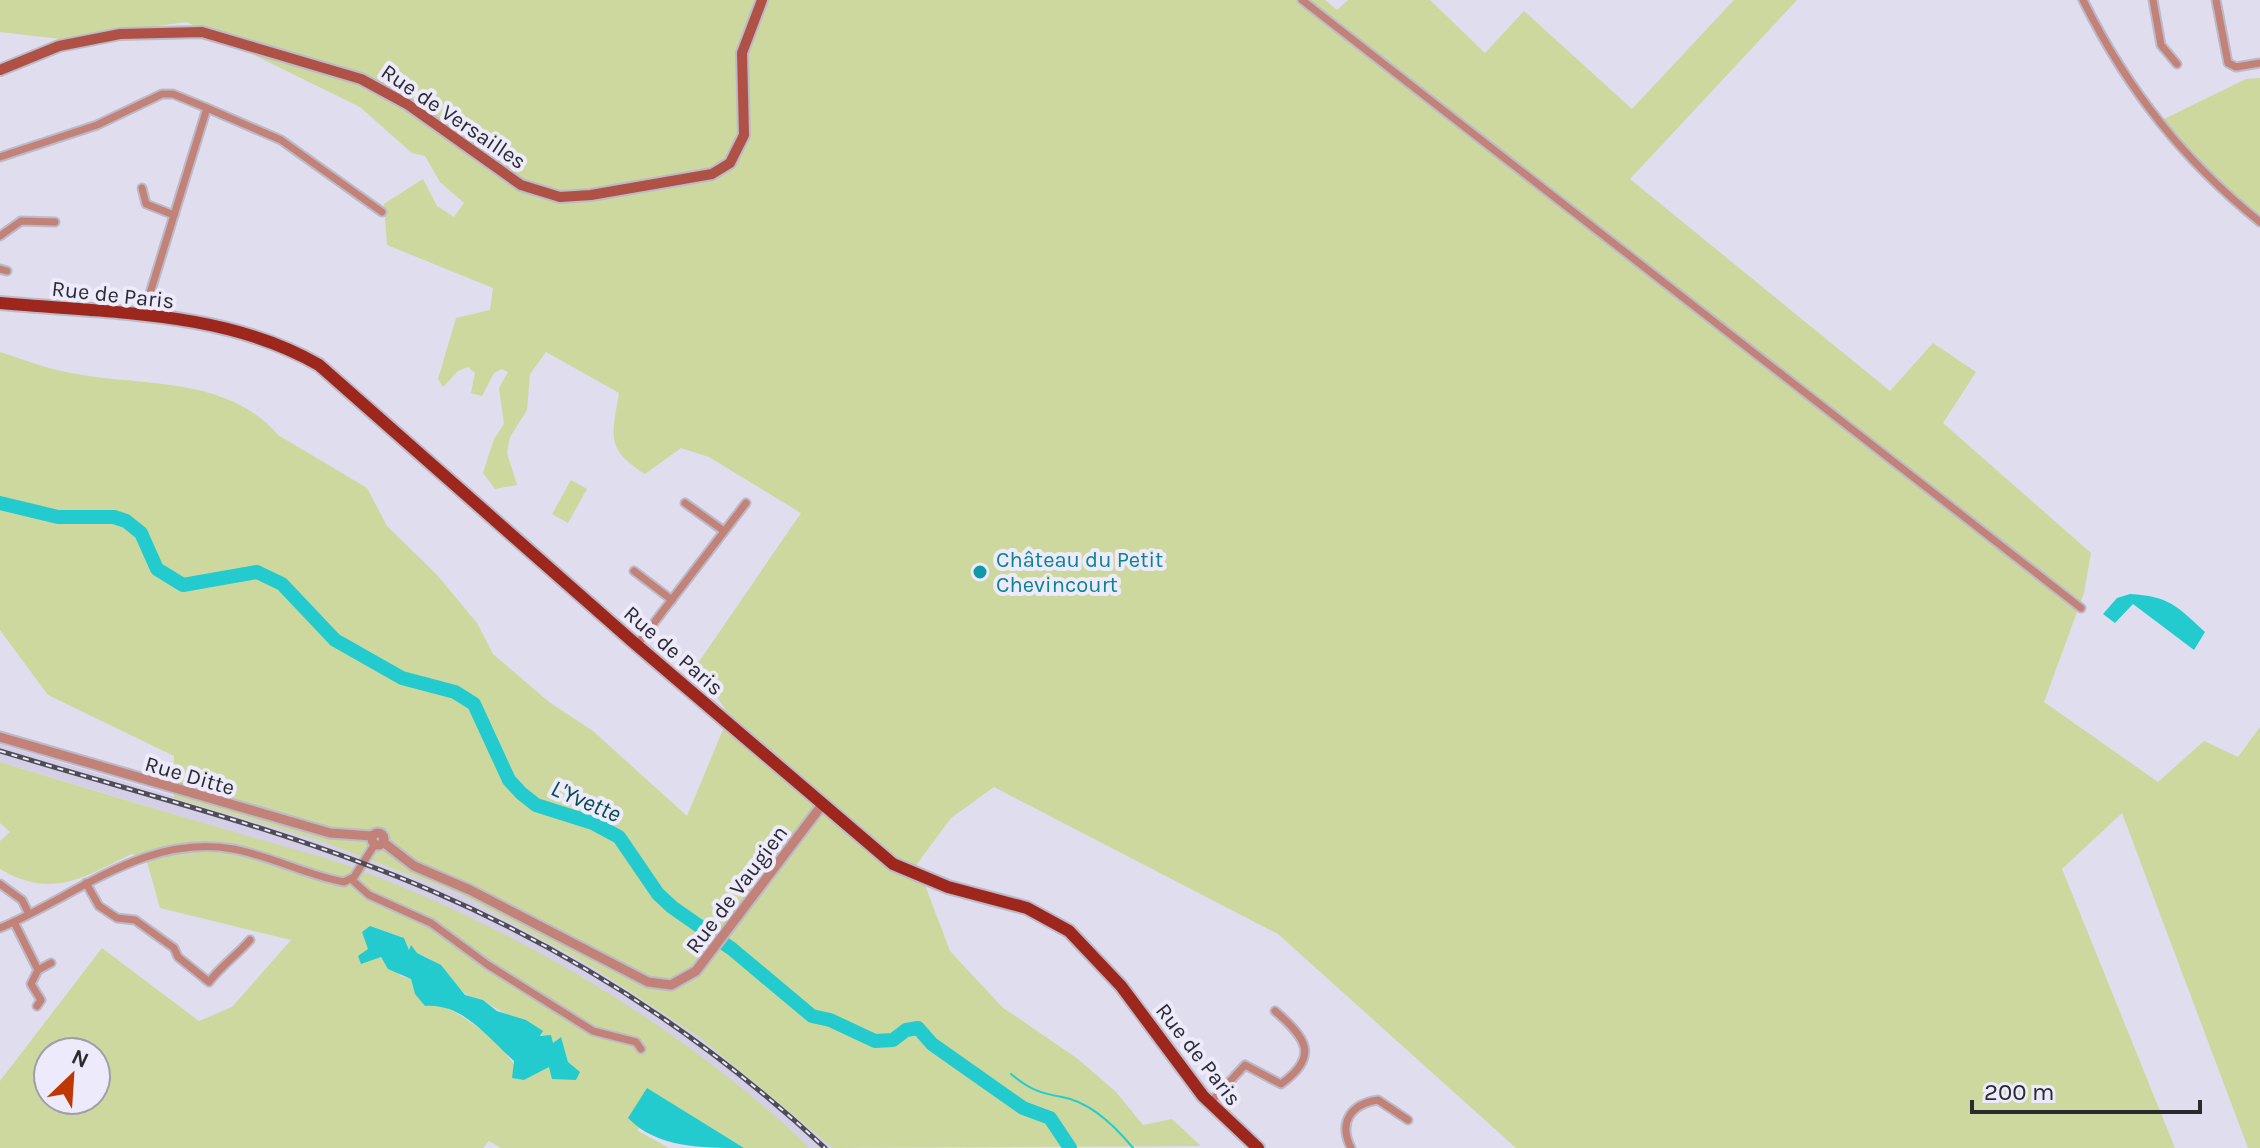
<svg xmlns="http://www.w3.org/2000/svg" width="2260" height="1148" viewBox="0 0 2260 1148" font-family="Karla,sans-serif">
<style>
.built{fill:#d4cfe7}
.green{fill:#ccd89e;fill-rule:evenodd}
.water{fill:#24cbce}
.lines{fill:none;stroke-linecap:round;stroke-linejoin:round}
.stream{stroke:#24cbce;stroke-width:2}
.river{stroke:#24cbce;stroke-width:14}
.minor-casing{stroke:#bcb9c8;stroke-width:11}
.tertiary-casing{stroke:#bcb9c8;stroke-width:13}
.secondary-casing{stroke:#bcb9c8;stroke-width:14}
.primary-casing{stroke:#bcb9c8;stroke-width:16}
.minor{stroke:#c38278;stroke-width:7}
.tertiary{stroke:#c38278;stroke-width:9}
.secondary{stroke:#af5145;stroke-width:10}
.primary{stroke:#9d261d;stroke-width:12}
.rail-casing{stroke:#4e4d55;stroke-width:5}
.rail{stroke:#edebfb;stroke-width:2;stroke-dasharray:6;stroke-linecap:butt}
.culture-dot{fill:#0f9aa8;stroke:#edebfb;stroke-width:3}
.labels{text-anchor:middle;stroke-width:8;stroke-linejoin:round;paint-order:stroke}
.street-label{font-size:22px;fill:#2b2a30;stroke:#edebfb}
.culture-label{font-size:22px;fill:#0d838f;stroke:#edebfb;text-anchor:start}
.water-label{font-size:24px;font-style:italic;fill:#054b4c;stroke:#edebfb}
</style>
<rect width="100%" height="100%" fill="#e0ddee"/>
<path class="built" d="M0 744 315 839 460 894 589 965 699 1037 833 1148H810L718 1070 658 1028 593 986 452 910 353 868 0 762Z"/>
<g class="green">
<path d="M0 0H1325L1337 10 1348 0H1430L1485 53 1524 11 1632 109 1734 0H1797L1630 179 1890 391 1933 343 1976 372 1943 423 2091 553 2084 593 2044 702 2158 782 2204 741 2238 757 2260 727V1148H2248L2122 813 2062 869 2175 1148H1516L1278 934 994 787 951 818 917 864 950 951 1002 1007 1078 1059 1116 1092 1143 1125 1172 1119 1201 1146 833 1148 699 1037 589 965 460 894 315 839 174 798V756L48 695 0 630V352C23 359 47 369 71 373 140 387 227 375 278 435L367 488 387 526 437 575 477 623 493 654 549 702 593 731 687 816 729 715 696 666 801 513 709 457 681 448 645 474C605 449 612 436 619 393L546 352 530 374 527 410 510 437 507 453 517 485 495 489 483 473 494 439 504 424 499 388 508 372 502 369 494 373 482 396 471 393 475 373 468 367 458 371 443 387 438 379 456 318 490 310 493 288 387 245 384 204 423 179 437 206 454 217 464 203 440 182 425 156 412 153 360 107 187 22 61 39 0 32Z"/>
<path d="M2260 78V218L2230 193 2162 120 2246 79Z"/>
<path d="M571 480 587 489 568 523 552 514Z"/>
<path d="M0 762C79 786 159 810 238 833 276 845 316 854 354 868 518 929 683 1027 810 1148H744L648 1089 638 1131 669 1148H501L489 1141 483 1148H0V1081L102 948 199 1021 232 1007 291 940 160 908 147 862 132 854C83 877 53 900 0 869V841L10 832 0 823ZM370 926 404 938 410 952C437 956 445 975 463 992 469 998 479 997 486 1002 505 1015 537 1027 553 1044L560 1037 568 1062 550 1066 524 1080C500 1037 460 1010 415 994L411 979 401 976 366 944ZM48 1052H96V1100H48Z"/>
</g>
<g class="water">
<path d="M2130 594C2169 596 2177 606 2205 632L2194 650 2133 604 2115 623 2103 614 2117 598Z"/>
<path d="M370 926 404 938 409 950 411 945 417 953 441 965 465 995 483 1000 497 1011 526 1020 543 1031 540 1036 551 1035 553 1043 561 1037 568 1062 580 1072 576 1080 552 1079 549 1067 524 1080 512 1078 514 1061C487 1037 463 1003 425 1006L415 994 411 979 388 969 381 957 361 964 358 956 368 949 362 932Z"/>
<path d="M647 1088 744 1148C701 1148 657 1148 628 1118Z"/>
</g>
<g class="lines">
<path class="stream" d="M1011 1074C1029 1089 1039 1093 1062 1097 1091 1102 1115 1126 1133 1148"/>
<path class="river" d="M0 503 58 517H114L126 521 141 533 157 569 183 585 257 572 282 584 335 640 402 678 455 692 474 704 509 780 521 793 536 805 593 823 619 837 658 894 672 907 732 949 812 1016 830 1020 875 1041 893 1040 906 1030 918 1028 932 1044 1023 1108 1050 1118 1070 1148"/>
<g class="minor-casing">
<g id="minor">
<path d="M1302 0 2081 608"/>
<path d="M2083 0C2127 89 2183 160 2260 222"/>
<path d="M2153 0 2161 45 2177 64"/>
<path d="M2216 0 2228 63 2236 67 2260 63"/>
<path d="M0 157 97 125 162 94H173L207 108"/>
<path d="M142 188 146 204 174 215"/>
<path d="M0 236 21 221 55 222"/>
<path d="M0 269 7 271"/>
<path d="M143 316 207 108 281 140 382 212"/>
<path d="M685 503 724 531"/>
<path d="M634 571 672 600"/>
<path d="M637 645 746 503"/>
<path d="M351 879 369 895 431 923 488 965 593 1031 636 1042 641 1049"/>
<path d="M86 883 99 906 117 918 135 920 174 948 178 957 209 982C222 965 236 956 250 940"/>
<path d="M0 884 22 900 29 914"/>
<path d="M14 922 38 970 31 984 41 1000 37 1006"/>
<path d="M0 928C75 897 146 833 233 849 271 856 306 875 344 882L354 877 375 844"/>
<path d="M38 970 51 963"/>
<path d="M1209 1104 1245 1065 1281 1084C1320 1056 1306 1038 1275 1011"/>
<path d="M1351 1148C1338 1122 1351 1104 1378 1100L1408 1120"/>
</g>
</g>
<g class="tertiary-casing">
<g id="tertiary">
<path d="M0 737 330 833 372 836"/>
<circle cx="378" cy="839" r="6"/>
<path d="M383 842 414 866 470 890 648 982 671 985 696 971 822 805"/>
</g>
</g>
<g class="secondary-casing">
<path id="secondary" d="M0 70 59 46 120 34 202 32 361 79 407 104 521 185 560 197 591 195 712 174 730 163 744 135 742 53 762 0"/>
</g>
<g class="primary-casing">
<path id="primary" d="M0 303C107 313 224 310 319 365L632 641 893 864 948 887 1027 908 1069 931 1121 986 1203 1096 1258 1148"/>
</g>
<use href="#minor" class="minor"/>
<use href="#tertiary" class="tertiary"/>
<use href="#secondary" class="secondary"/>
<use href="#primary" class="primary"/>
<g class="rail-casing">
<path id="rail" d="M0 751C144 795 293 831 432 891 576 953 710 1041 825 1148"/>
</g>
<use href="#rail" class="rail"/>
</g>
<circle class="culture-dot" cx="980" cy="572" r="8"/>
<g class="labels">
<g class="street-label">
<text transform="translate(454 116) rotate(34)" y="8">Rue de Versailles</text>
<text transform="translate(113 294) rotate(6)" y="8">Rue de Paris</text>
<text transform="translate(674 650) rotate(41)" y="8">Rue de Paris</text>
<text transform="translate(190 775) rotate(16)" y="8">Rue Ditte</text>
<text transform="translate(736 889) rotate(-53)" y="8">Rue de Vaugien</text>
<text transform="translate(1199 1054) rotate(52)" y="8">Rue de Paris</text>
</g>
<g class="culture-label">
<text x="996" y="567">Château du Petit<tspan x="996" dy="25">Chevincourt</tspan></text>
</g>
<g class="water-label">
<text transform="translate(586 801) rotate(23)" y="8">L'Yvette</text>
</g>
</g>
<g transform="translate(72 1076) rotate(25)"><circle r="38" fill="#edebfb" stroke="#9f9eaa" stroke-width="2"/>
<path d="M0-6L14 30L0 20L-14 30Z" fill="#bf3702"/>
<text y="-12" font-size="22" font-weight="bold" text-anchor="middle" fill="#2b2a30">N</text>
</g>
<path d="M1972 1100v12h228v-12" fill="none" stroke="#2b2a30" stroke-width="4"/>
<text x="1984" y="1100" font-size="24" fill="#2b2a30" stroke="#edebfb" stroke-width="6" paint-order="stroke">200 m</text>
</svg>
